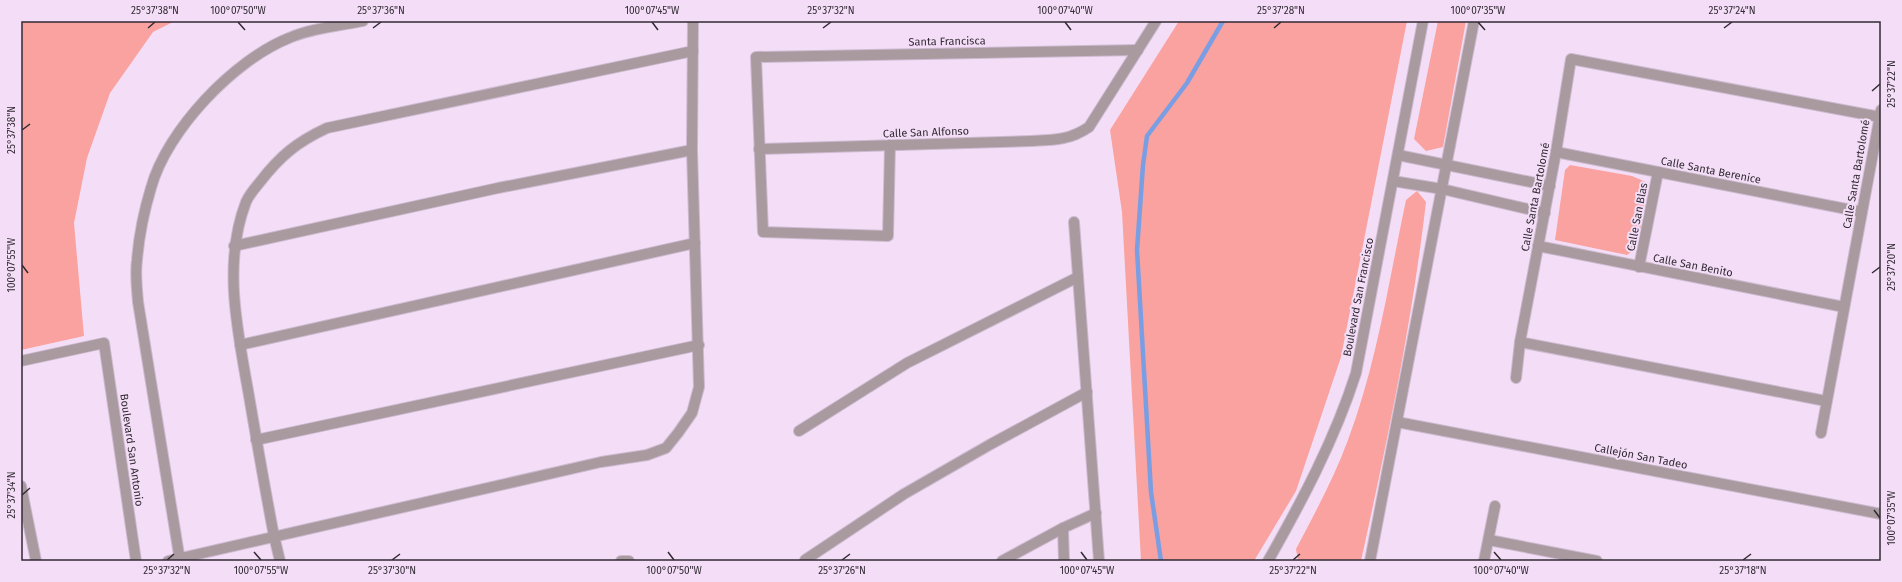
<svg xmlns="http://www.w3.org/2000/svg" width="1902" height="582" viewBox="0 0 1902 582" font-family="'Fira Sans',sans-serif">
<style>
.green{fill:#faa29f}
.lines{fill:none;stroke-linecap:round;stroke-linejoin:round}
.stream{stroke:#7a9ee3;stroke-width:4.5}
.minor-casing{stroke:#cdbad0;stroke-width:12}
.minor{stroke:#a89a9f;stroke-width:10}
.ticks{fill:none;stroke:#322a34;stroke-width:1.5}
.labels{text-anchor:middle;stroke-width:4;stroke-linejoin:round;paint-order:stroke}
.street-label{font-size:11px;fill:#322a34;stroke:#f4def7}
.neatline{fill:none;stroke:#322a34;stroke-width:1.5}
.ticks-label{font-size:10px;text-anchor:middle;fill:#322a34}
</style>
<rect width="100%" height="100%" fill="#f4def7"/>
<g class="green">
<path d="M21 21H175L153 32 110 93 87 158 74 223 84 336 21 350Z"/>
<path d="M1179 21H1407L1341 357 1296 491 1254 561H1141L1122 212 1110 130Z"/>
<path d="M1438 21H1466L1443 147 1426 151 1414 139Z"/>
<path d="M1570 165 1632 176 1648 183 1637 248 1627 255 1555 240 1565 170Z"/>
<path d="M1417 191 1426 202C1412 323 1387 442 1361 561H1298L1296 549C1315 513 1334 478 1348 440 1377 363 1389 280 1406 200Z"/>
</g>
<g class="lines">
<path class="stream" d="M1161 561 1151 492 1137 250 1143 165 1147 136 1187 83 1223 21"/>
<g class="minor-casing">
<g id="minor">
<path d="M890 145 888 236 763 232 756 57 1138 50"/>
<path d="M759 149 1032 141C1055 140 1070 140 1089 127L1156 21"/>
<path d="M1556 152 1862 212"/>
<path d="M1398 155 1550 186"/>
<path d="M1393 181 1442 189 1545 213"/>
<path d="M1074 222 1099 561"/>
<path d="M234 246 498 188 692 150"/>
<path d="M1538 246 1844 307"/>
<path d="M1639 267 1658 172"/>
<path d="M1520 342 1826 401"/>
<path d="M240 345 695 243"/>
<path d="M21 361 104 343 136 561"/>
<path d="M1516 378 1520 342 1556 152 1571 59 1880 117"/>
<path d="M1397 422 1881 514"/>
<path d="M799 431 907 363 1078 277"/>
<path d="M1821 433 1881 110"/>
<path d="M256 440 699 345"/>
<path d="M21 486 36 561"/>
<path d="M1063 528 1064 561"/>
<path d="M1489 540 1597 561"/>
<path d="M805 560 904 494 991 444 1087 392"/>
<path d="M168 561 601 462 647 455 666 448 678 433 692 413 699 387 692 150 693 21"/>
<path d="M180 561 138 302C137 289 135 274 137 260 139 236 144 211 151 188 167 130 234 60 289 38 312 28 339 26 363 21"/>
<path d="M280 561 274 536C265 489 257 443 249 396 238 333 222 264 246 202 249 195 255 188 260 182 280 156 297 142 327 128L693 51"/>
<path d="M621 561H629"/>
<path d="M1002 561 1063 528 1096 513"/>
<path d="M1268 561C1302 501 1335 439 1356 373L1423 21"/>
<path d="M1370 561 1474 21"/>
<path d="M1484 561 1495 506"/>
</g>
</g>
<use href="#minor" class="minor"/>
</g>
<path class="ticks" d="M238 22 245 30M652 22 658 30M1065 22 1071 30M1478 22 1485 30M148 28 155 22M373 28 381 22M823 28 831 22M1274 28 1281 22M1724 28 1732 22M1872 91 1880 84M22 130 30 124M22 265 28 273M1872 273 1880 267M22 495 30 488M1874 510 1880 518M254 552 261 560M668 552 674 560M1081 552 1087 560M1494 552 1501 560M167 560 174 554M392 560 400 554M842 560 850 554M1293 560 1300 554M1743 560 1751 554"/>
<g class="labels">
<g class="street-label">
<text transform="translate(947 41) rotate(-1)" y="4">Santa Francisca</text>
<text transform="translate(926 132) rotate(-2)" y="4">Calle San Alfonso</text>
<text transform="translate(1711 170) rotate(11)" y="4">Calle Santa Berenice</text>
<text transform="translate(1856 174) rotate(-80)" y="4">Calle Santa Bartolomé</text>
<text transform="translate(1535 197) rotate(-79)" y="4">Calle Santa Bartolomé</text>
<text transform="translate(1637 217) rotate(-79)" y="4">Calle San Blas</text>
<text transform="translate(1693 265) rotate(11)" y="4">Calle San Benito</text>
<text transform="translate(1358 297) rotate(-79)" y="4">Boulevard San Francisco</text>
<text transform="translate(132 450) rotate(82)" y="4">Boulevard San Antonio</text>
<text transform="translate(1641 456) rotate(11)" y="4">Callejón San Tadeo</text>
</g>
</g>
<rect width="1902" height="582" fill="none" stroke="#f4def7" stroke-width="44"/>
<rect x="22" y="22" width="1858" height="538" class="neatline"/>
<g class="ticks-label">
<text x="155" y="14">25°37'38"N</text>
<text x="238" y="14">100°07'50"W</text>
<text x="381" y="14">25°37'36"N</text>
<text x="652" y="14">100°07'45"W</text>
<text x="831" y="14">25°37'32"N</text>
<text x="1065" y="14">100°07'40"W</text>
<text x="1281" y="14">25°37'28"N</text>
<text x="1478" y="14">100°07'35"W</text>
<text x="1732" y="14">25°37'24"N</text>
<text transform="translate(1891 84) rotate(-90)" y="4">25°37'22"N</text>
<text transform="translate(11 130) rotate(-90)" y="4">25°37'38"N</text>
<text transform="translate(11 265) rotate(-90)" y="4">100°07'55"W</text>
<text transform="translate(1891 267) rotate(-90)" y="4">25°37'20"N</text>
<text transform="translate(11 495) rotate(-90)" y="4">25°37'34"N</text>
<text transform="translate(1891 518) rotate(-90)" y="4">100°07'35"W</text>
<text x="167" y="574">25°37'32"N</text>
<text x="261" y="574">100°07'55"W</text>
<text x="392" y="574">25°37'30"N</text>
<text x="674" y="574">100°07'50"W</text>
<text x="842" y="574">25°37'26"N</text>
<text x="1087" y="574">100°07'45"W</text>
<text x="1293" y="574">25°37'22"N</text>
<text x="1501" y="574">100°07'40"W</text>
<text x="1743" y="574">25°37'18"N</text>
</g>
</svg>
